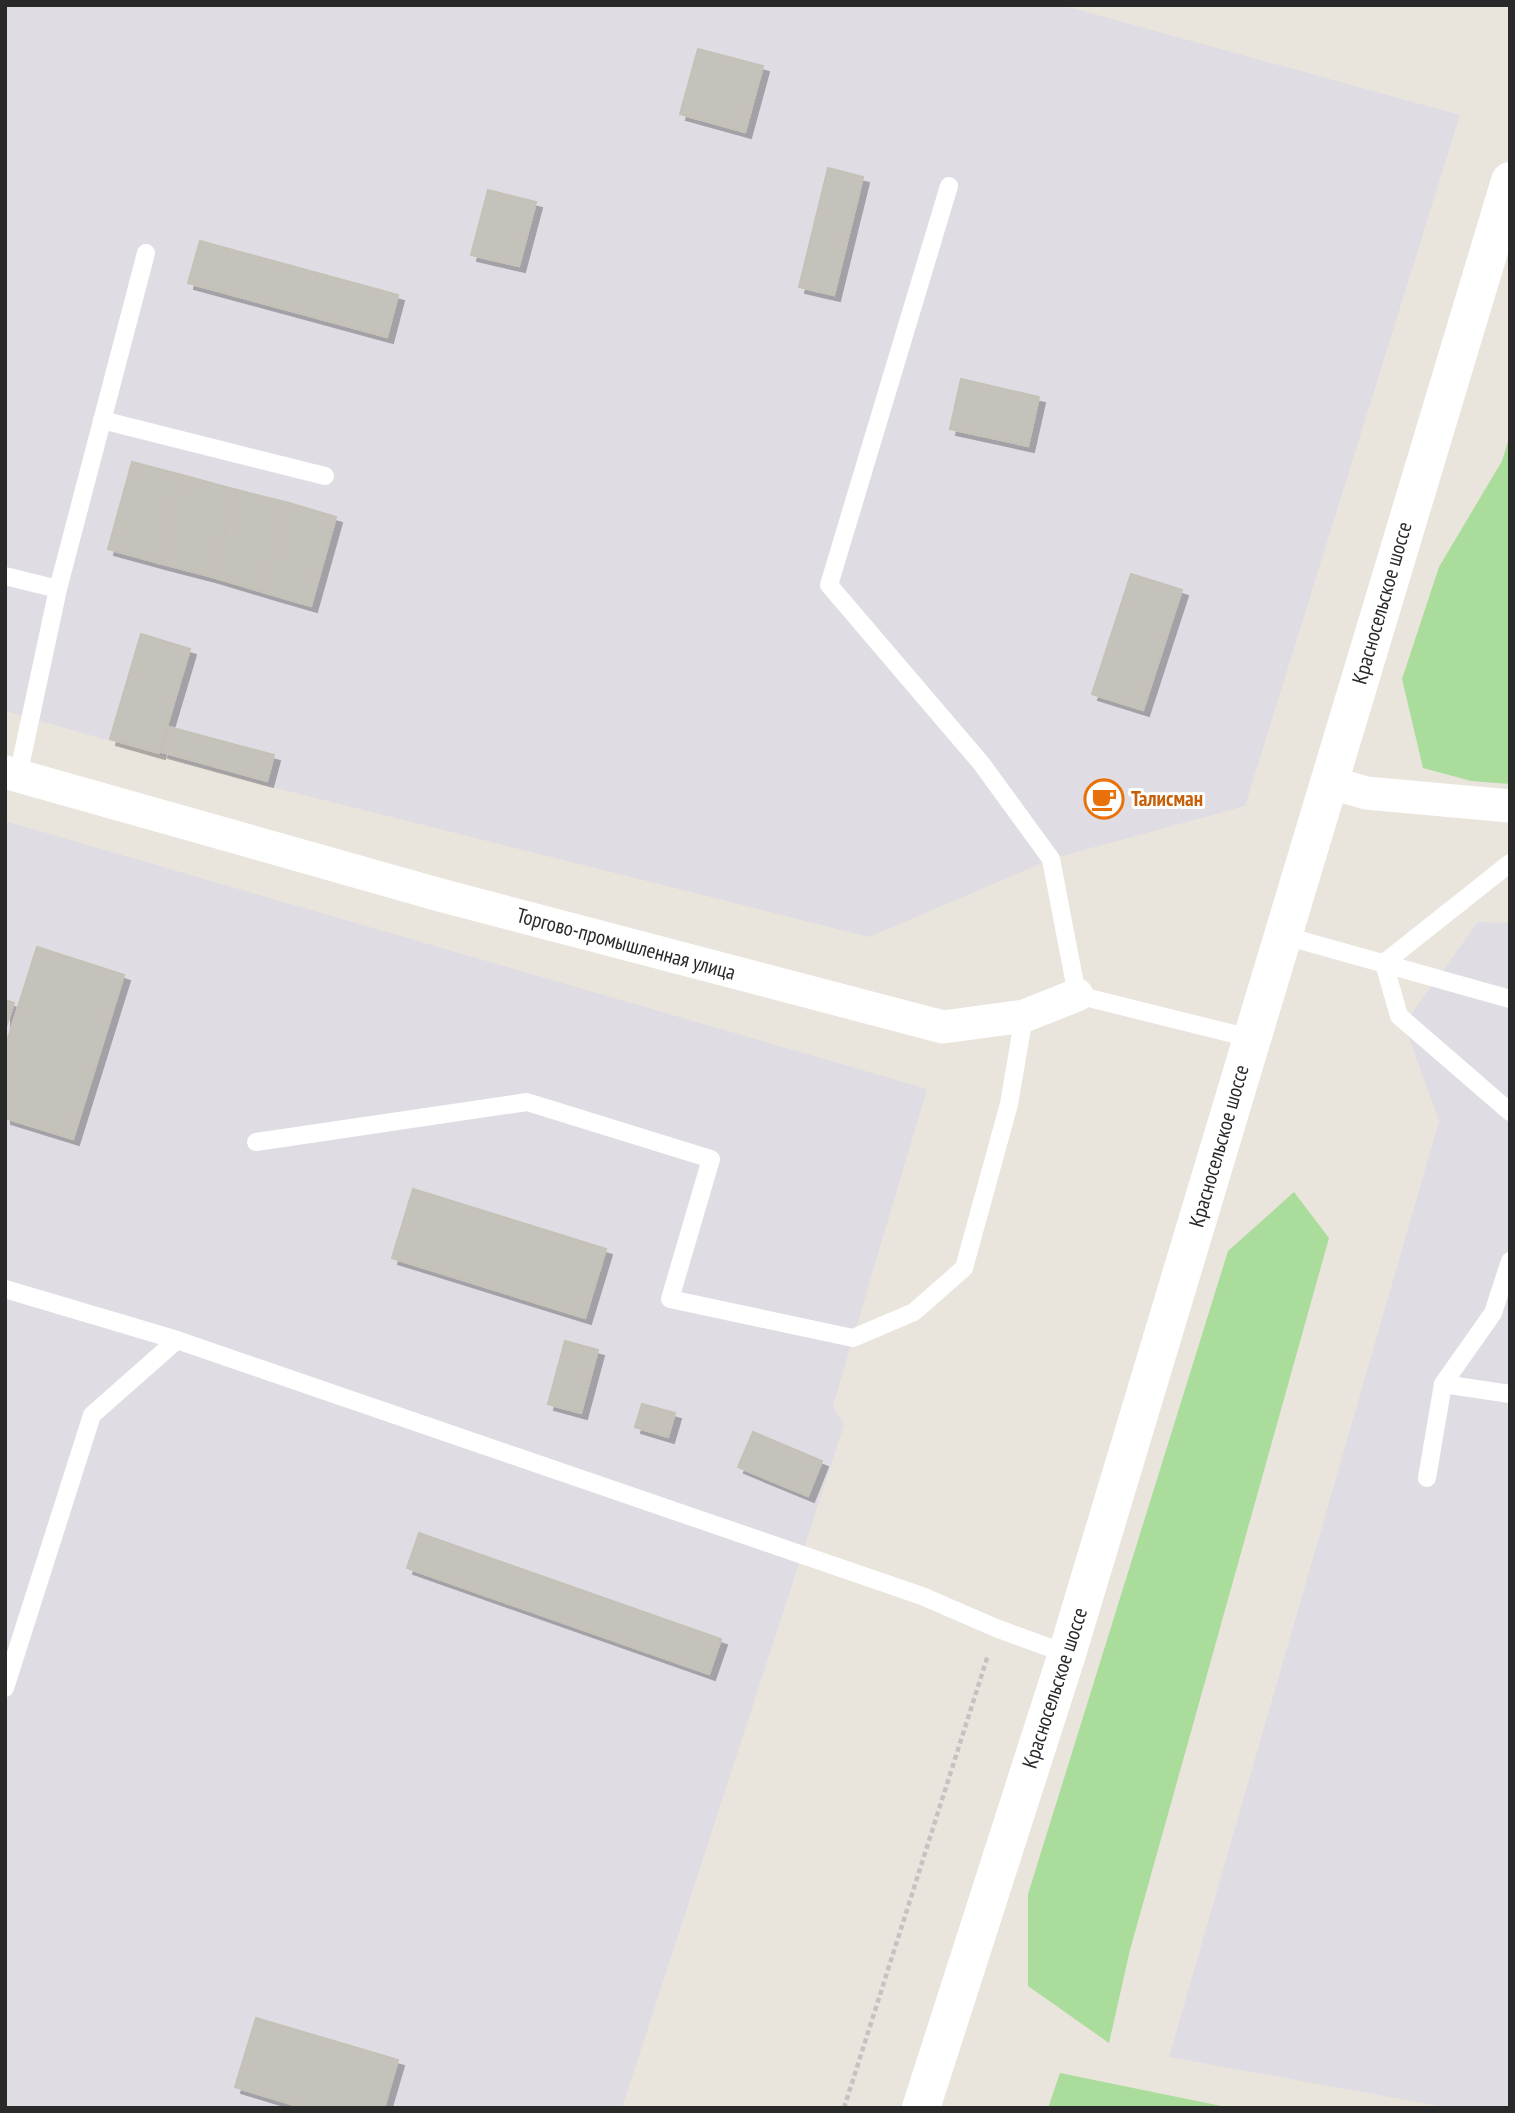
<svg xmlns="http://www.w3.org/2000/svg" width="1515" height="2113" viewBox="0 0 1515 2113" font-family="'PT Sans Narrow',sans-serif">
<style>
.industrial{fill:#dfdce3}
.green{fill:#aadc9c}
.building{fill:#c5c2bb;stroke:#c5c1b6;stroke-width:2;filter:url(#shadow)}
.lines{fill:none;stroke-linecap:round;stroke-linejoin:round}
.path{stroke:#c3c3c3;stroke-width:4.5;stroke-dasharray:5 3.5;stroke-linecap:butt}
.service{stroke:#fff;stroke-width:18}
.minor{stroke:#fff;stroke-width:33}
.secondary{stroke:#fff;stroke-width:38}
.labels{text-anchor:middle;stroke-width:6;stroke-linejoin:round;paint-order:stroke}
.street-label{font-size:21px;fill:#292929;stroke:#fff}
.food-label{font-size:21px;font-weight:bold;fill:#c56008;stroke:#fff;text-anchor:start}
</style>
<defs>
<filter id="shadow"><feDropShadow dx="6" dy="6" stdDeviation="0" flood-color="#0004"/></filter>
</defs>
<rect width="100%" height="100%" fill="#eae5dc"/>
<g class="industrial">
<path d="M5 5H1061L1460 115 1245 806 1051 859 869 937 268 786 5 711Z"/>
<path d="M5 821 927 1089 833 1406 844 1425 622 2108H5Z"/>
<path d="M1478 922 1510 923V2108H1451L1169 2057 1439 1121 1404 1024Z"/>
</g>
<g class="green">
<path d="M1510 435V784L1471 781 1423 768 1402 679 1439 567 1502 461Z"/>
<path d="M1294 1192 1329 1238 1130 1950 1109 2043 1028 1986V1894L1228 1251Z"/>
<path d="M1060 2073 1231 2108H1048Z"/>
</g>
<g class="building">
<path d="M698 49 763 66 745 132 680 114Z"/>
<path d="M828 168 863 177 834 295 799 287Z"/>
<path d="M488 190 536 202 519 266 471 255Z"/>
<path d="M200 241 398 295 387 337 188 283Z"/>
<path d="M961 379 1039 397 1028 446 950 429Z"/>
<path d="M132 462 182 475 159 563 108 549Z"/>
<path d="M182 475 237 490 213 577 159 563Z"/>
<path d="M237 490 289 503 263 592 213 577Z"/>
<path d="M289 503 336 517 311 606 263 592Z"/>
<path d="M1131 574 1182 590 1143 710 1092 694Z"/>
<path d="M141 634 190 649 159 753 110 739Z"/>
<path d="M169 727 274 755 267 781 162 752Z"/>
<path d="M37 947 124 975 73 1139 5 1118V1048Z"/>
<path d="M5 1000 14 1003 5 1030Z"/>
<path d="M413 1189 606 1249 585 1318 392 1258Z"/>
<path d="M565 1341 598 1350 581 1413 548 1404Z"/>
<path d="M642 1404 675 1413 668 1437 635 1427Z"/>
<path d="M753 1432 822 1461 808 1496 738 1467Z"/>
<path d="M419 1533 721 1639 709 1674 407 1568Z"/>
<path d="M256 2018 398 2060 384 2108H304L235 2087Z"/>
</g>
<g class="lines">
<path class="path" d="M844 2108 988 1655"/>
<g class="service">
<path d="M949 186 829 585 981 763 1051 859 1077 995 1250 1038"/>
<path d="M102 420 325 476"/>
<path d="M5 576 58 589"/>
<path d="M18 776 58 589 146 253"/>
<path d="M1510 863 1384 963 1399 1016 1510 1112"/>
<path d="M1282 935 1510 999"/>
<path d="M256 1142 527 1102 711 1159 670 1299 853 1338 914 1312 964 1268 1009 1104 1024 1016"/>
<path d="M5 1289 177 1340"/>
<path d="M1443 1384 1510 1394"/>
<path d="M1427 1478 1443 1384 1493 1313 1510 1261"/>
<path d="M5 1688 92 1415 177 1340 922 1596 996 1628 1067 1654"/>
</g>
<g class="minor">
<path d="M5 772 440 895 943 1027 1024 1016 1077 995"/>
<path d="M1329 782 1366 793 1510 806"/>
</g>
<path class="secondary" d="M921 2108 1067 1654 1510 181"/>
</g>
<defs>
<g id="cafe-ring" transform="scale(2.0125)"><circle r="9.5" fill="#fff" stroke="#e8710a" stroke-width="1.5"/><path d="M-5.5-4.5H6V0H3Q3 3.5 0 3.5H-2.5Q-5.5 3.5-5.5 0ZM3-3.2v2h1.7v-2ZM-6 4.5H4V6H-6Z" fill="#e8710a"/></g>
</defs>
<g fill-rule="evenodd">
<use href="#cafe-ring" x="1104" y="799"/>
</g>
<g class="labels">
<g class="street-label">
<text transform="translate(1382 603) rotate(-74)" y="7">Красносельское шоссе</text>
<text transform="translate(626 944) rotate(15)" y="7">Торгово-промышленная улица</text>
<text transform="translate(1219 1146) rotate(-74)" y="7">Красносельское шоссе</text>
<text transform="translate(1055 1688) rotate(-72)" y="7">Красносельское шоссе</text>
</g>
<g class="food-label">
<text x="1131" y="806">Талисман</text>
</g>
</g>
<rect width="1515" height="2113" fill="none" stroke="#292929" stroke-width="14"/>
</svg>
